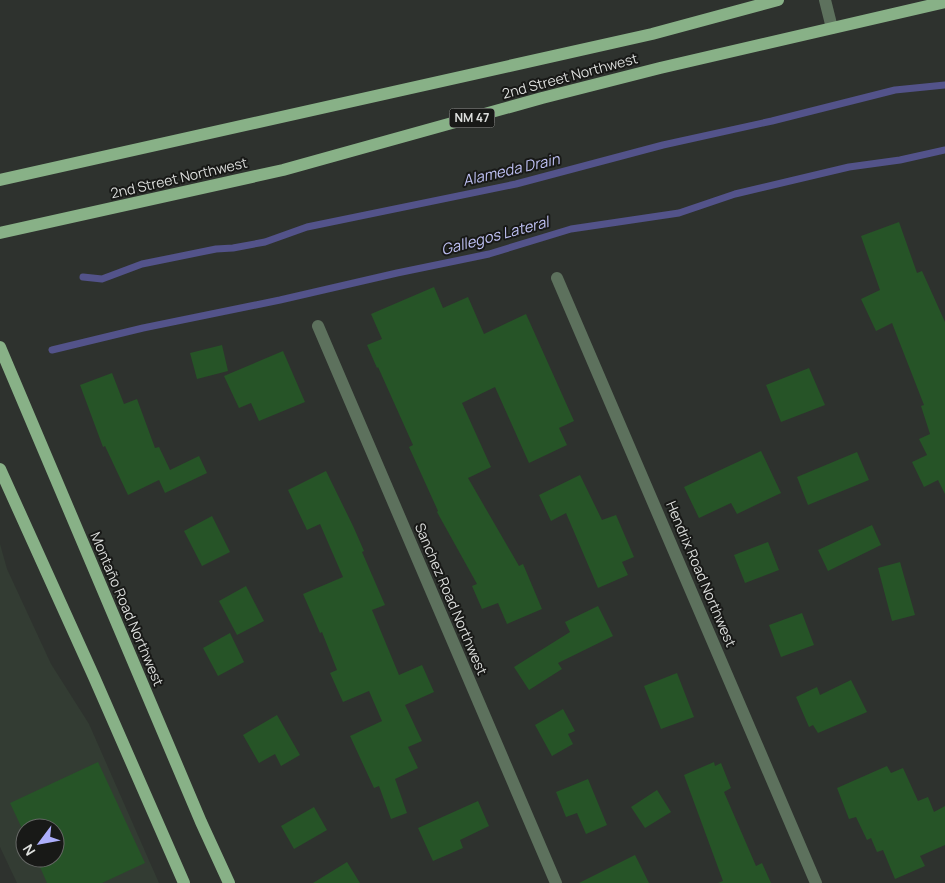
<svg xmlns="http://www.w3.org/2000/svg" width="945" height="883" viewBox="0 0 945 883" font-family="Manrope,sans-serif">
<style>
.built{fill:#333c33;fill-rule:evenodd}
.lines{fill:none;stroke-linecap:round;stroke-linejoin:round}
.stream{stroke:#53538a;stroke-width:7}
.building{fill:#265427}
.minor{stroke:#5d715d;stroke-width:12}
.major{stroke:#88b187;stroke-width:12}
.labels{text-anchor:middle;stroke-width:4;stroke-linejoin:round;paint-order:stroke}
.shield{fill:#181917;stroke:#a1a3a1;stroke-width:1}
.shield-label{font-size:12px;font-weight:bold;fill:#dcdedc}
.street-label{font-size:14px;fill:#dcdedc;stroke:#181917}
.water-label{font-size:15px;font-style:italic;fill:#bfc1f4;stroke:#181917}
</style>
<rect width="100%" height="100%" fill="#2e322e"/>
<path class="built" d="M0 544 7 569 51 664 89 724 159 883H17L0 847ZM25 828H55V858H25Z"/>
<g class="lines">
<g class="stream">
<path d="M83 277 102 279 142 264 216 249 233 248 265 242 307 227 516 184 663 145 772 121 895 90 945 85"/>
<path d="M52 350 143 328 280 300 397 273 489 254 571 229 679 213 735 194 849 167 900 160 945 150"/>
</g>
</g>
<g class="building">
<path d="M899 222 917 273 922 271 945 322V494L938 480 924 487 912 462 927 455 919 439 930 434 921 406 924 405 892 323 876 331 861 299 880 290 861 236Z"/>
<path d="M434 287 443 308 468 297 484 334 526 314 574 421 559 428 567 445 529 463 495 387 462 403 491 467 468 478 519 566 523 564 542 609 507 624 498 603 482 609 472 586 477 584 437 512 438 511 409 447 413 445 378 367 377 368 367 345 382 339 371 314Z"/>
<path d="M222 345 228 371 197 379 190 353Z"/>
<path d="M283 351 305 402 259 421 251 403 239 408 224 376Z"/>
<path d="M809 368 825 405 781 422 766 385Z"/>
<path d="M112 373 124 404 137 399 155 448 159 447 170 470 199 456 207 473 165 493 159 480 128 495 105 446 103 447 80 385Z"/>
<path d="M761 451 781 493 737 514 731 503 699 518 684 487Z"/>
<path d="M857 452 869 480 808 505 797 477Z"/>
<path d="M326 471 353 526 364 551 362 552 385 605 372 610 399 675 422 665 434 692 405 705 422 741 408 747 418 768 395 779 407 813 391 819 379 786 374 788 350 736 382 721 369 691 343 702 330 673 337 670 322 632 320 633 303 594 343 577 320 524 307 530 288 490Z"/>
<path d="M580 475 602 520 616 515 634 557 622 562 628 575 598 588 566 513 551 521 539 495Z"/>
<path d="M212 516 230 552 202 566 184 531Z"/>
<path d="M872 525 881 545 828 571 818 550Z"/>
<path d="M768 542 779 570 745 583 734 555Z"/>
<path d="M900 562 915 615 892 621 878 568Z"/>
<path d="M246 586 264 621 237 635 219 601Z"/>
<path d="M598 606 613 636 558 663 562 669 529 690 514 667 570 632 565 622Z"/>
<path d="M802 613 814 645 781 657 769 625Z"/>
<path d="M230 633 244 662 218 676 203 648Z"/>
<path d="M677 673 694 717 661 729 644 686Z"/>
<path d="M851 680 867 712 818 733 813 725 809 727 796 697 817 687 820 695Z"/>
<path d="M563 709 575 731 568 734 573 744 552 756 535 725Z"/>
<path d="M277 715 300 755 281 766 275 754 259 763 243 735Z"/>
<path d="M98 762 145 863 102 883H47L36 858H55V828H25V835L10 803Z"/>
<path d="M714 762 715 766 721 763 731 788 724 792 756 866 762 863 771 883H718L723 881 684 775Z"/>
<path d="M887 766 891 773 903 768 918 801 928 797 934 812 945 806V845L920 856 925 866 895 879 883 850 877 852 871 838 867 840 856 817 849 819 837 788Z"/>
<path d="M588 779 607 825 586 834 577 813 566 817 556 792Z"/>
<path d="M657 790 671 812 645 828 631 807Z"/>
<path d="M478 801 489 826 460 840 463 848 433 861 418 828Z"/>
<path d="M314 807 327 830 294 849 281 826Z"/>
<path d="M635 855 649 883H579Z"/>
<path d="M347 862 360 883H313Z"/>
</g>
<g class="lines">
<g class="minor">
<path d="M825 0 832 28"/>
<path d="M557 278 816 883"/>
<path d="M318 326 556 883"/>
</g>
<g class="major">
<path d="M0 180 652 34 778 0"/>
<path d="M0 233 283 170 542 98 660 68 945 2"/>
<path d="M0 347 201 822 229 883"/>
<path d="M0 469 94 677 184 883"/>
</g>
</g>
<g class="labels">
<rect class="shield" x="449.5" y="108.5" width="45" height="19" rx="4"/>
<g class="shield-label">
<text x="472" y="122">NM 47</text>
</g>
<g class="street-label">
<text transform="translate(570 76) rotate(-15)" y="5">2nd Street Northwest</text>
<text transform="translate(179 178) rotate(-13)" y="5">2nd Street Northwest</text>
<text transform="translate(701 574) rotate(67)" y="5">Hendrix Road Northwest</text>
<text transform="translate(451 599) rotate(67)" y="5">Sanchez Road Northwest</text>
<text transform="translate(127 609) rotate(67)" y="5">Montaño Road Northwest</text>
</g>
<g class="water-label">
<text transform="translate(511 170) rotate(-13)" y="5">Alameda Drain</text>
<text transform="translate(495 236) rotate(-15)" y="5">Gallegos Lateral</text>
</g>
</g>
<g transform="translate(40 843) rotate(238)"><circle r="24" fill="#181917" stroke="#666866"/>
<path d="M0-4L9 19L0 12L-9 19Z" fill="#adaffb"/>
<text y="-8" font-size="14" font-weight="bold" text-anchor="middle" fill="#dcdedc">N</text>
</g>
</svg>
